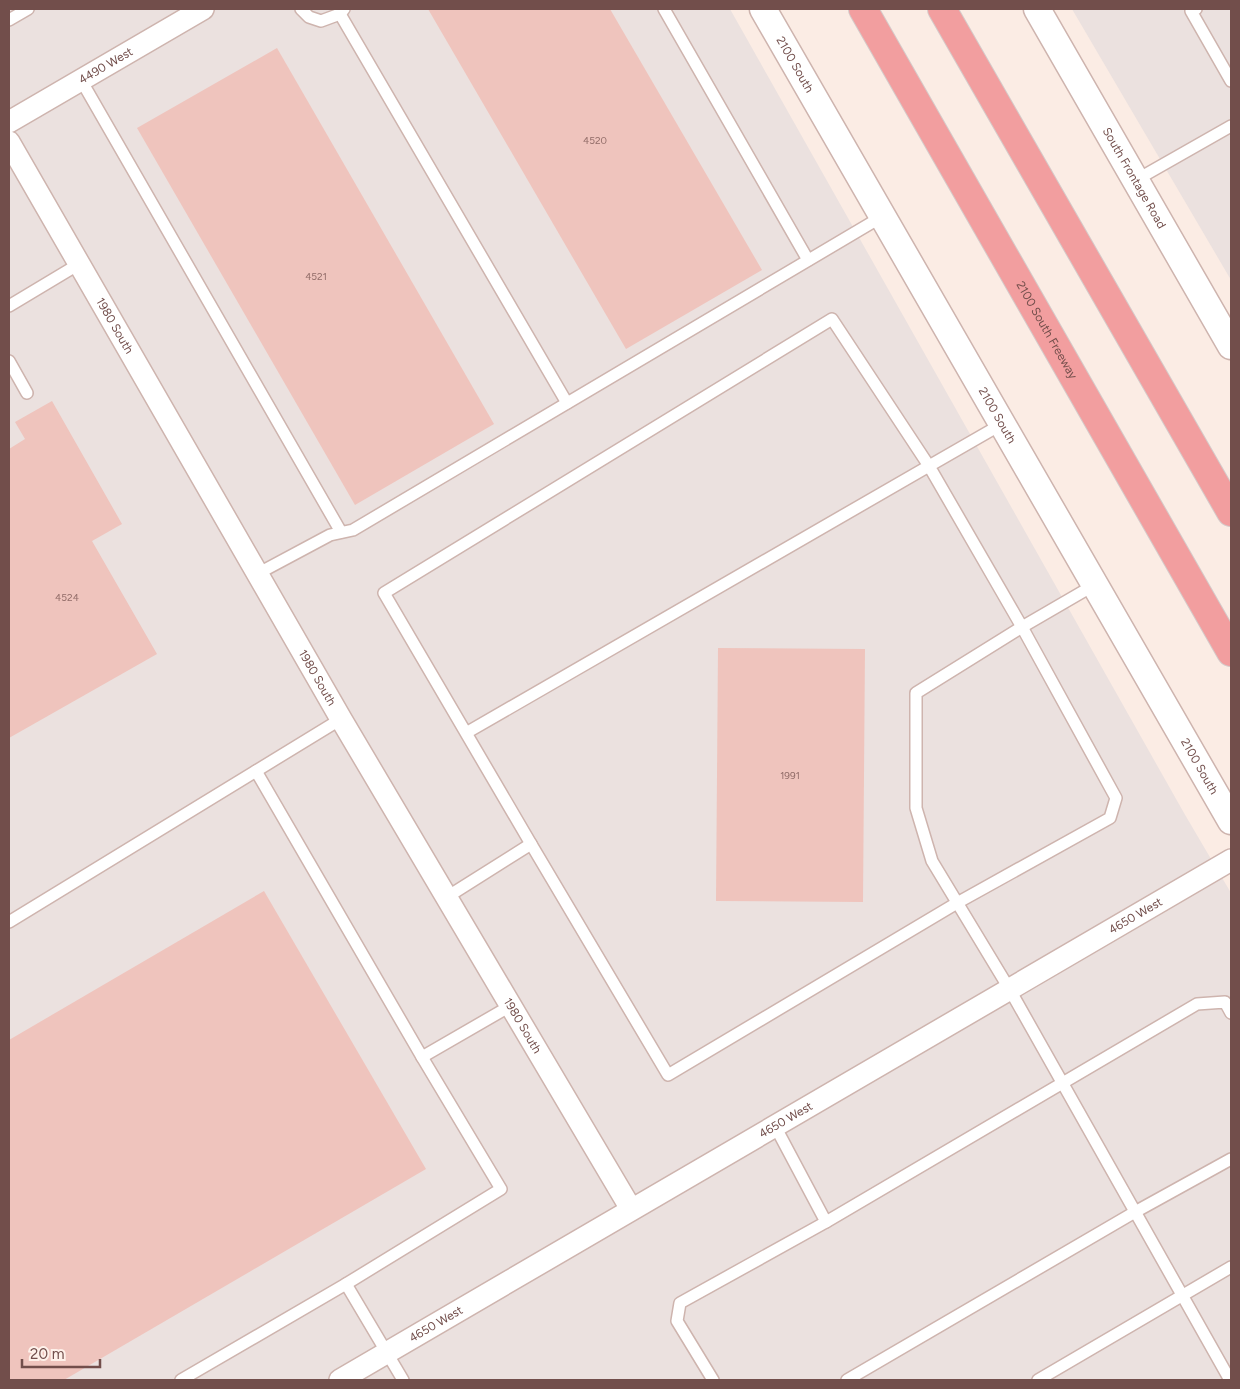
<svg xmlns="http://www.w3.org/2000/svg" width="1240" height="1389" viewBox="0 0 1240 1389" font-family="Figtree,sans-serif">
<style>
.industrial{fill:#ebe1df}
.building{fill:#efc4bd}
.lines{fill:none;stroke-linecap:round;stroke-linejoin:round}
.service-casing{stroke:#ceb4ae;stroke-width:14}
.minor-casing{stroke:#ceb4ae;stroke-width:24}
.tertiary-casing{stroke:#ceb4ae;stroke-width:29}
.motorway-casing{stroke:#d5cac9;stroke-width:30}
.service{stroke:#fff;stroke-width:11}
.minor{stroke:#fff;stroke-width:21}
.tertiary{stroke:#fff;stroke-width:26}
.motorway{stroke:#f29e9f;stroke-width:28}
.labels{text-anchor:middle;stroke-width:4;stroke-linejoin:round;paint-order:stroke}
.number-label{font-size:10px;fill:#916c68}
.street-label{font-size:12px;fill:#724e4b;stroke:#fef1ea}
</style>
<rect width="100%" height="100%" fill="#fbece4"/>
<g class="industrial">
<path d="M9 9H730L1184 813 1231 893V1380H9Z"/>
<path d="M1072 9H1231V280L1096 50Z"/>
</g>
<g class="building">
<path d="M428 9H610L762 270 626 349Z"/>
<path d="M277 48 494 424 355 505 137 128Z"/>
<path d="M52 401 122 524 92 541 157 654 9 738V449L25 439 15 422Z"/>
<path d="M718 648 865 649 863 902 716 901Z"/>
<path d="M264 891 426 1169 64 1380H9V1040Z"/>
</g>
<g class="lines">
<g class="service-casing">
<g id="service">
<path d="M301 9 309 17 321 21 340 14 344 9"/>
<path d="M664 9 808 260"/>
<path d="M1196 9 1191 11 1231 81"/>
<path d="M340 14 567 403"/>
<path d="M9 20 28 9"/>
<path d="M81 80 341 532"/>
<path d="M1136 180 1231 126"/>
<path d="M9 306 79 264"/>
<path d="M9 361 27 393"/>
<path d="M257 574 330 535 353 530 883 216"/>
<path d="M1096 584 1022 627 916 693V808L932 861 1010 990 1230 1380"/>
<path d="M466 733 929 466 832 319 384 593 531 844"/>
<path d="M447 897 531 844 668 1075 957 903 1110 818 1116 798 1022 627 929 466 1002 424"/>
<path d="M9 922 341 719"/>
<path d="M422 1057 512 1005"/>
<path d="M826 1222 1197 1004 1225 1002 1231 1013"/>
<path d="M346 1284 403 1380"/>
<path d="M181 1380 346 1284 501 1189 422 1057 256 771"/>
<path d="M713 1380 677 1321 680 1303 826 1222 775 1126"/>
<path d="M847 1380 1135 1212 1231 1159"/>
<path d="M1038 1380 1231 1267"/>
</g>
</g>
<g class="minor-casing">
<g id="minor">
<path id="s1" d="M9 122 203 9"/>
<path id="s2" d="M9 142 341 719 631 1209"/>
<path id="s3" d="M340 1380 1231 860"/>
</g>
</g>
<g class="tertiary-casing">
<g id="tertiary">
<path id="s4" d="M763 9 1231 821"/>
<path id="s5" d="M1037 9 1231 346"/>
</g>
</g>
<g class="motorway-casing">
<g id="motorway">
<path id="s6" d="M863 9 1231 652"/>
<path d="M942 9 1231 512"/>
</g>
</g>
<use href="#service" class="service"/>
<use href="#minor" class="minor"/>
<use href="#tertiary" class="tertiary"/>
<use href="#motorway" class="motorway"/>
</g>
<g class="labels">
<g class="number-label">
<text x="595" y="144">4520</text>
<text x="316" y="280">4521</text>
<text x="67" y="601">4524</text>
<text x="790" y="779">1991</text>
</g>
<g class="street-label">
<text dy="4" stroke="none"><textPath href="#s4" startOffset="64">2100 South</textPath></text>
<text dy="4" stroke="none"><textPath href="#s1" startOffset="112">4490 West</textPath></text>
<text dy="4" stroke="none"><textPath href="#s5" startOffset="195">South Frontage Road</textPath></text>
<text dy="4" stroke="none"><textPath href="#s2" startOffset="212">1980 South</textPath></text>
<text dy="4" stroke="none"><textPath href="#s6" startOffset="370">2100 South Freeway</textPath></text>
<text dy="4" stroke="none"><textPath href="#s4" startOffset="469">2100 South</textPath></text>
<text dy="4" stroke="none"><textPath href="#s2" startOffset="618">1980 South</textPath></text>
<text dy="4" stroke="none"><textPath href="#s4" startOffset="874">2100 South</textPath></text>
<text dy="4" stroke="none"><textPath href="#s3" startOffset="921">4650 West</textPath></text>
<text dy="4" stroke="none"><textPath href="#s2" startOffset="1022">1980 South</textPath></text>
<text dy="4" stroke="none"><textPath href="#s3" startOffset="516">4650 West</textPath></text>
<text dy="4" stroke="none"><textPath href="#s3" startOffset="111">4650 West</textPath></text>
</g>
</g>
<rect width="1240" height="1389" fill="none" stroke="#724e4b" stroke-width="20"/>
<path d="M22 1359v8h78v-8" fill="none" stroke="#724e4b" stroke-width="2.5"/>
<text x="30" y="1359" font-size="15" fill="#724e4b" stroke="#fef1ea" stroke-width="4" paint-order="stroke">20 m</text>
</svg>
